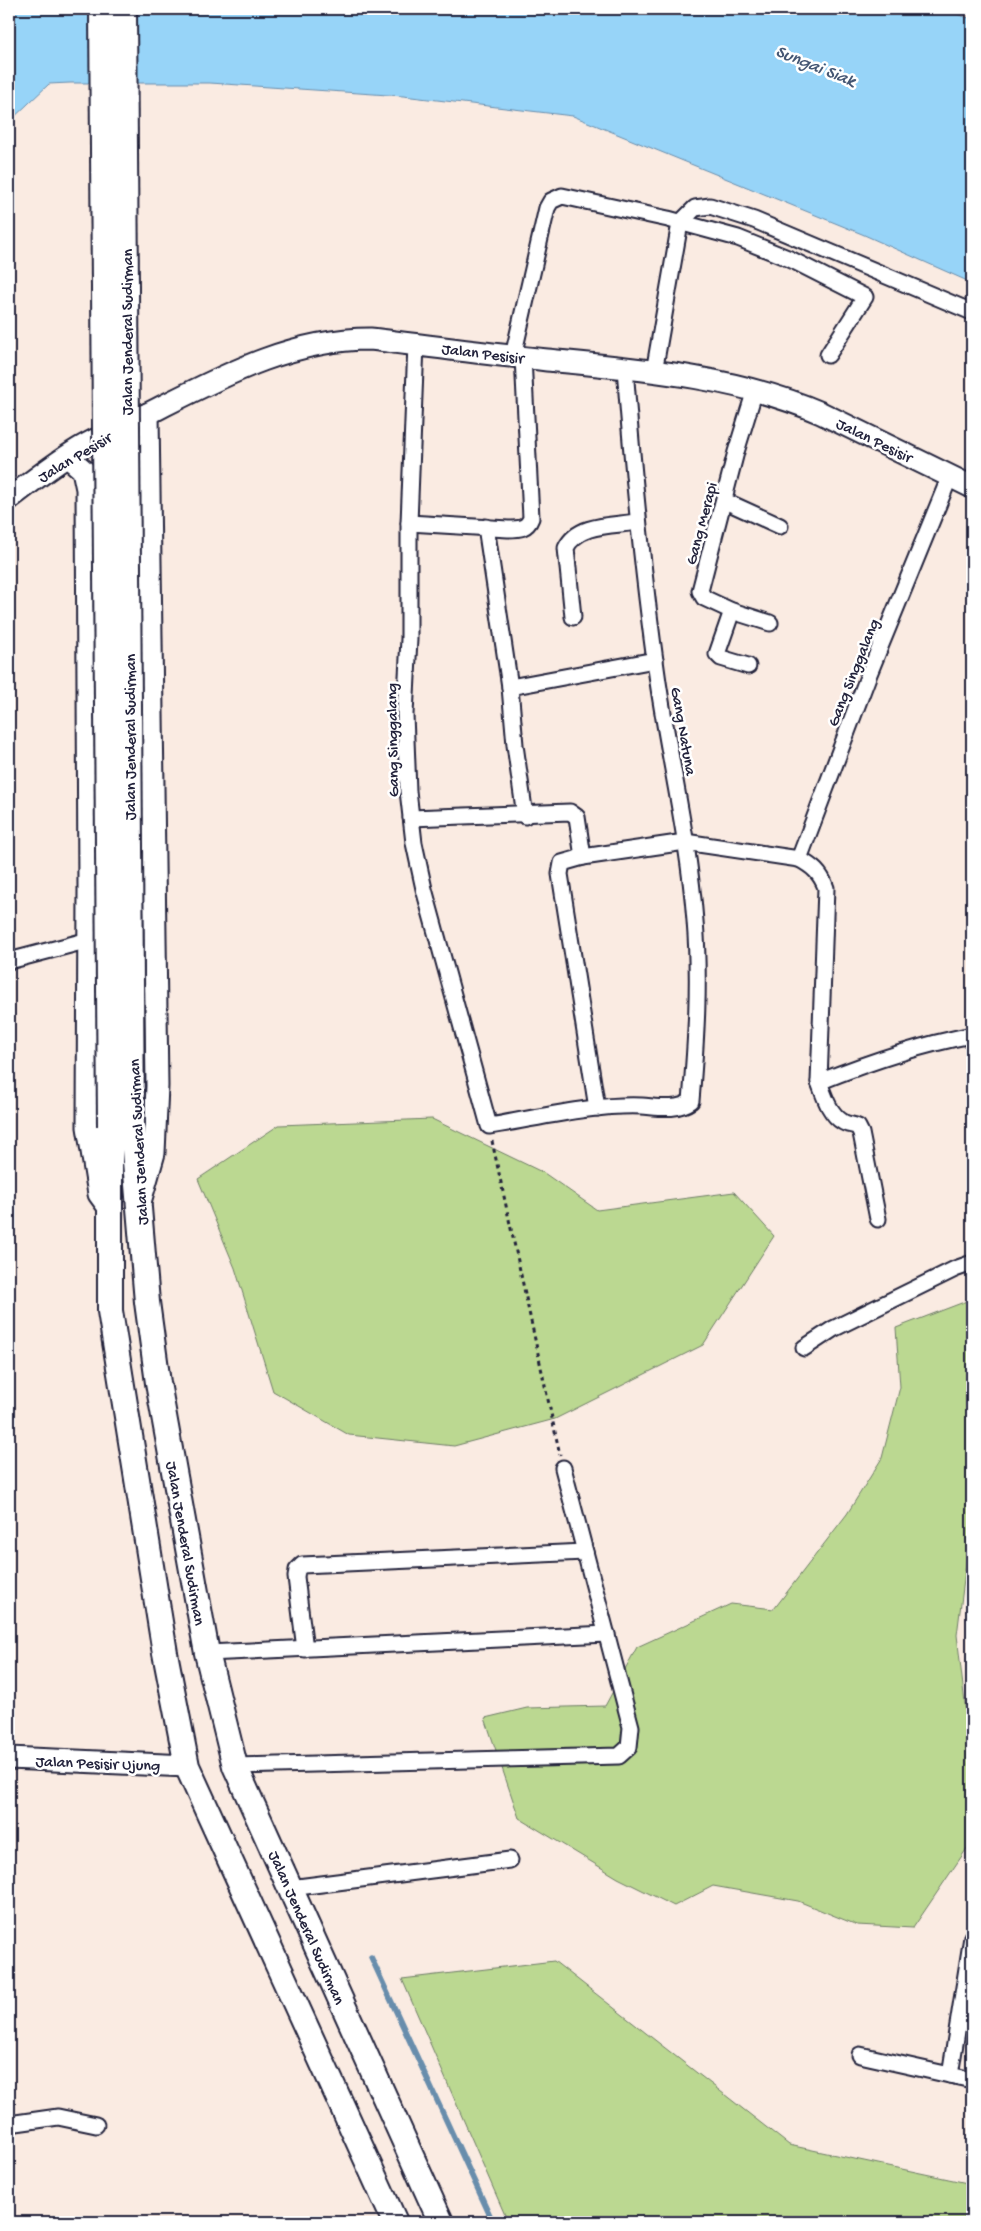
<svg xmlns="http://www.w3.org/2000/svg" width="981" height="2231" viewBox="0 0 981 2231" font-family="'Gochi Hand',sans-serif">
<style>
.built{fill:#f6ddce}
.green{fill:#bbd891;stroke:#6e7d66}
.water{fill:#97d4f8;stroke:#688dac}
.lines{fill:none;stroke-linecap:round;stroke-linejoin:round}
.stream{stroke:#688dac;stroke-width:5.5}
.street-casing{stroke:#22223b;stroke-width:19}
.secondary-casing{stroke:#22223b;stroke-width:25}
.primary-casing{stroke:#22223b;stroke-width:28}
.path{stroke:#22223b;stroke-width:3;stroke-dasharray:4 4;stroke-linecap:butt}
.street{stroke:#fff;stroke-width:15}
.secondary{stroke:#fff;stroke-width:21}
.primary{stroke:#fff;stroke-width:24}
.primary-bridge-casing{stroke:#22223b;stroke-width:28;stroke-linecap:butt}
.primary-bridge{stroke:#fff;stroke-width:24}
.labels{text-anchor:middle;stroke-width:5;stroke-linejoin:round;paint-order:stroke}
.street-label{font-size:16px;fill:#22223b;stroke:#fff}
.water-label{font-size:18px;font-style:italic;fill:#455774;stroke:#fff}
</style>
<rect width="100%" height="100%" fill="#faebe2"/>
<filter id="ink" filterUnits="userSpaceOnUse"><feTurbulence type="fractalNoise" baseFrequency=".02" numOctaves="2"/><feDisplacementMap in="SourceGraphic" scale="10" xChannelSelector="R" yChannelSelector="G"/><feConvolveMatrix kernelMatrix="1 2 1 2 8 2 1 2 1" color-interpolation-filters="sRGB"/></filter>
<g filter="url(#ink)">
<path class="built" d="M940 9H972V19Z"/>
<g class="green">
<path d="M432 1119 544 1173 597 1210 734 1192 774 1236 703 1345 555 1419 454 1446 349 1435 273 1391 235 1268 198 1179 279 1125Z"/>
<path d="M972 1299V1544L968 1548 957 1635 972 1764V1841L913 1928 857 1925 798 1901 713 1886 674 1906 618 1878 519 1818 485 1718 527 1708 605 1706 637 1647 731 1604 774 1609 847 1514 882 1458 900 1387 896 1328Z"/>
<path d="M554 1961 789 2145 972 2184V2222H508L402 1979Z"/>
</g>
<path class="water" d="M9 9H940L972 19V283L862 234 573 116 403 96 210 83H70L49 84 9 122Z"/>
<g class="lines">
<path class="stream" d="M371 1957 493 2222"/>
<g class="street-casing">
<g id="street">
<path d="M416 344 409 523V639L405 714 408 791 414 843 424 889 489 1126C539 1118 592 1104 642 1106 658 1107 677 1111 691 1101 696 1041 700 981 695 921 689 841 670 762 658 682 643 578 633 473 625 368"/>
<path d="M513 356 547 208 551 201 562 196 668 219 738 238 790 259 865 297 828 355"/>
<path d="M654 372 680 223 695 208 710 206 729 212 754 220 972 312"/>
<path d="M755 390 736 452 700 591 704 598 732 611 770 623"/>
<path d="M725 501 780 526"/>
<path d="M409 523 508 529C519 529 527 529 531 518L523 357"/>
<path d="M486 527 510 687 515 745 525 816"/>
<path d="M732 611 717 654 721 658 748 666"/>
<path d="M573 617 566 548C578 523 613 526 637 522"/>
<path d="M510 687 655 660"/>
<path d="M411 818 570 812 577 817 583 857 685 842 799 859C812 866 821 873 826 888L819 1082C824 1095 829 1114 843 1122 847 1125 853 1124 858 1127L861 1133 878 1219"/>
<path d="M583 857 562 863 560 874 597 1108"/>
<path d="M799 859 869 674 950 476"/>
<path d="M9 961 89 940"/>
<path d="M819 1082C869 1062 919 1045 972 1035"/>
<path d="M804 1348 833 1329 955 1269 972 1263"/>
<path d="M305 1649 296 1577 297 1570 302 1565 585 1552"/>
<path d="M207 1653 607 1634"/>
<path d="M235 1766 619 1756 629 1747 631 1727 563 1468"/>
<path d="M290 1888 510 1860"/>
<path d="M860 2055 972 2080"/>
<path d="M950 2075 972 1937"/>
<path d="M9 2124 58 2117 96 2125"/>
</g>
</g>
<g class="secondary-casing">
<g id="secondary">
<path d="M68 457 83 470 87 489 89 888 88 1127 99 1194 110 1209"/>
<path d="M9 499C32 481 55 463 80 448 108 432 137 420 165 405 230 372 296 339 370 339 429 346 488 354 547 360 640 369 735 376 821 413L972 487"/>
<path d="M140 1202 154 1153 157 1086 148 414"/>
<path d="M9 1758 187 1766"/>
</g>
</g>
<g class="primary-casing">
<g id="primary">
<path d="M110 1126V1311L165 1653 187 1766 395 2222"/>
<path d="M132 1126 147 1302 158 1383 207 1653 235 1766 441 2222"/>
</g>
</g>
<path class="path" d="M492 1141 560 1455"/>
<use href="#street" class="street"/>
<use href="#secondary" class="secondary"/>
<use href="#primary" class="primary"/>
<g class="primary-bridge-casing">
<g id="primary-bridge">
<path d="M102 9 110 1126"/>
<path d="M124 9 132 1126"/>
</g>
</g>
<use href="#primary-bridge" class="primary-bridge"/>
</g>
</g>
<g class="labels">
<g class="street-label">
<text transform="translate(126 332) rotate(-90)" y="6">Jalan Jenderal Sudirman</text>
<text transform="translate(483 352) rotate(7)" y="6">Jalan Pesisir</text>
<text transform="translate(875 439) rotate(26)" y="6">Jalan Pesisir</text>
<text transform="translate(74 456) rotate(-31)" y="6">Jalan Pesisir</text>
<text transform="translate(700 523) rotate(-75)" y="6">Gang Merapi</text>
<text transform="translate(852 672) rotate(-68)" y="6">Gang Singgalang</text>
<text transform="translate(685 731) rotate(80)" y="6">Gang Natuna</text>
<text transform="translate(129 737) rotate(-90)" y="6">Jalan Jenderal Sudirman</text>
<text transform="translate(391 740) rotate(-91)" y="6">Gang Singgalang</text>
<text transform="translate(137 1142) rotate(-93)" y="6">Jalan Jenderal Sudirman</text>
<text transform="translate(187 1543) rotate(80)" y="6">Jalan Jenderal Sudirman</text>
<text transform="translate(98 1762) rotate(2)" y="6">Jalan Pesisir Ujung</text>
<text transform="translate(308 1927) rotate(66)" y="6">Jalan Jenderal Sudirman</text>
</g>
<g class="water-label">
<text transform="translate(816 65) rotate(22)" y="6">Sungai Siak</text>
</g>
</g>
<rect width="981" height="2231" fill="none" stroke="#fff" stroke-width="30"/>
<rect x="15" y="15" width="951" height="2201" fill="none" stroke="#22223b" stroke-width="2" filter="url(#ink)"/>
</svg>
